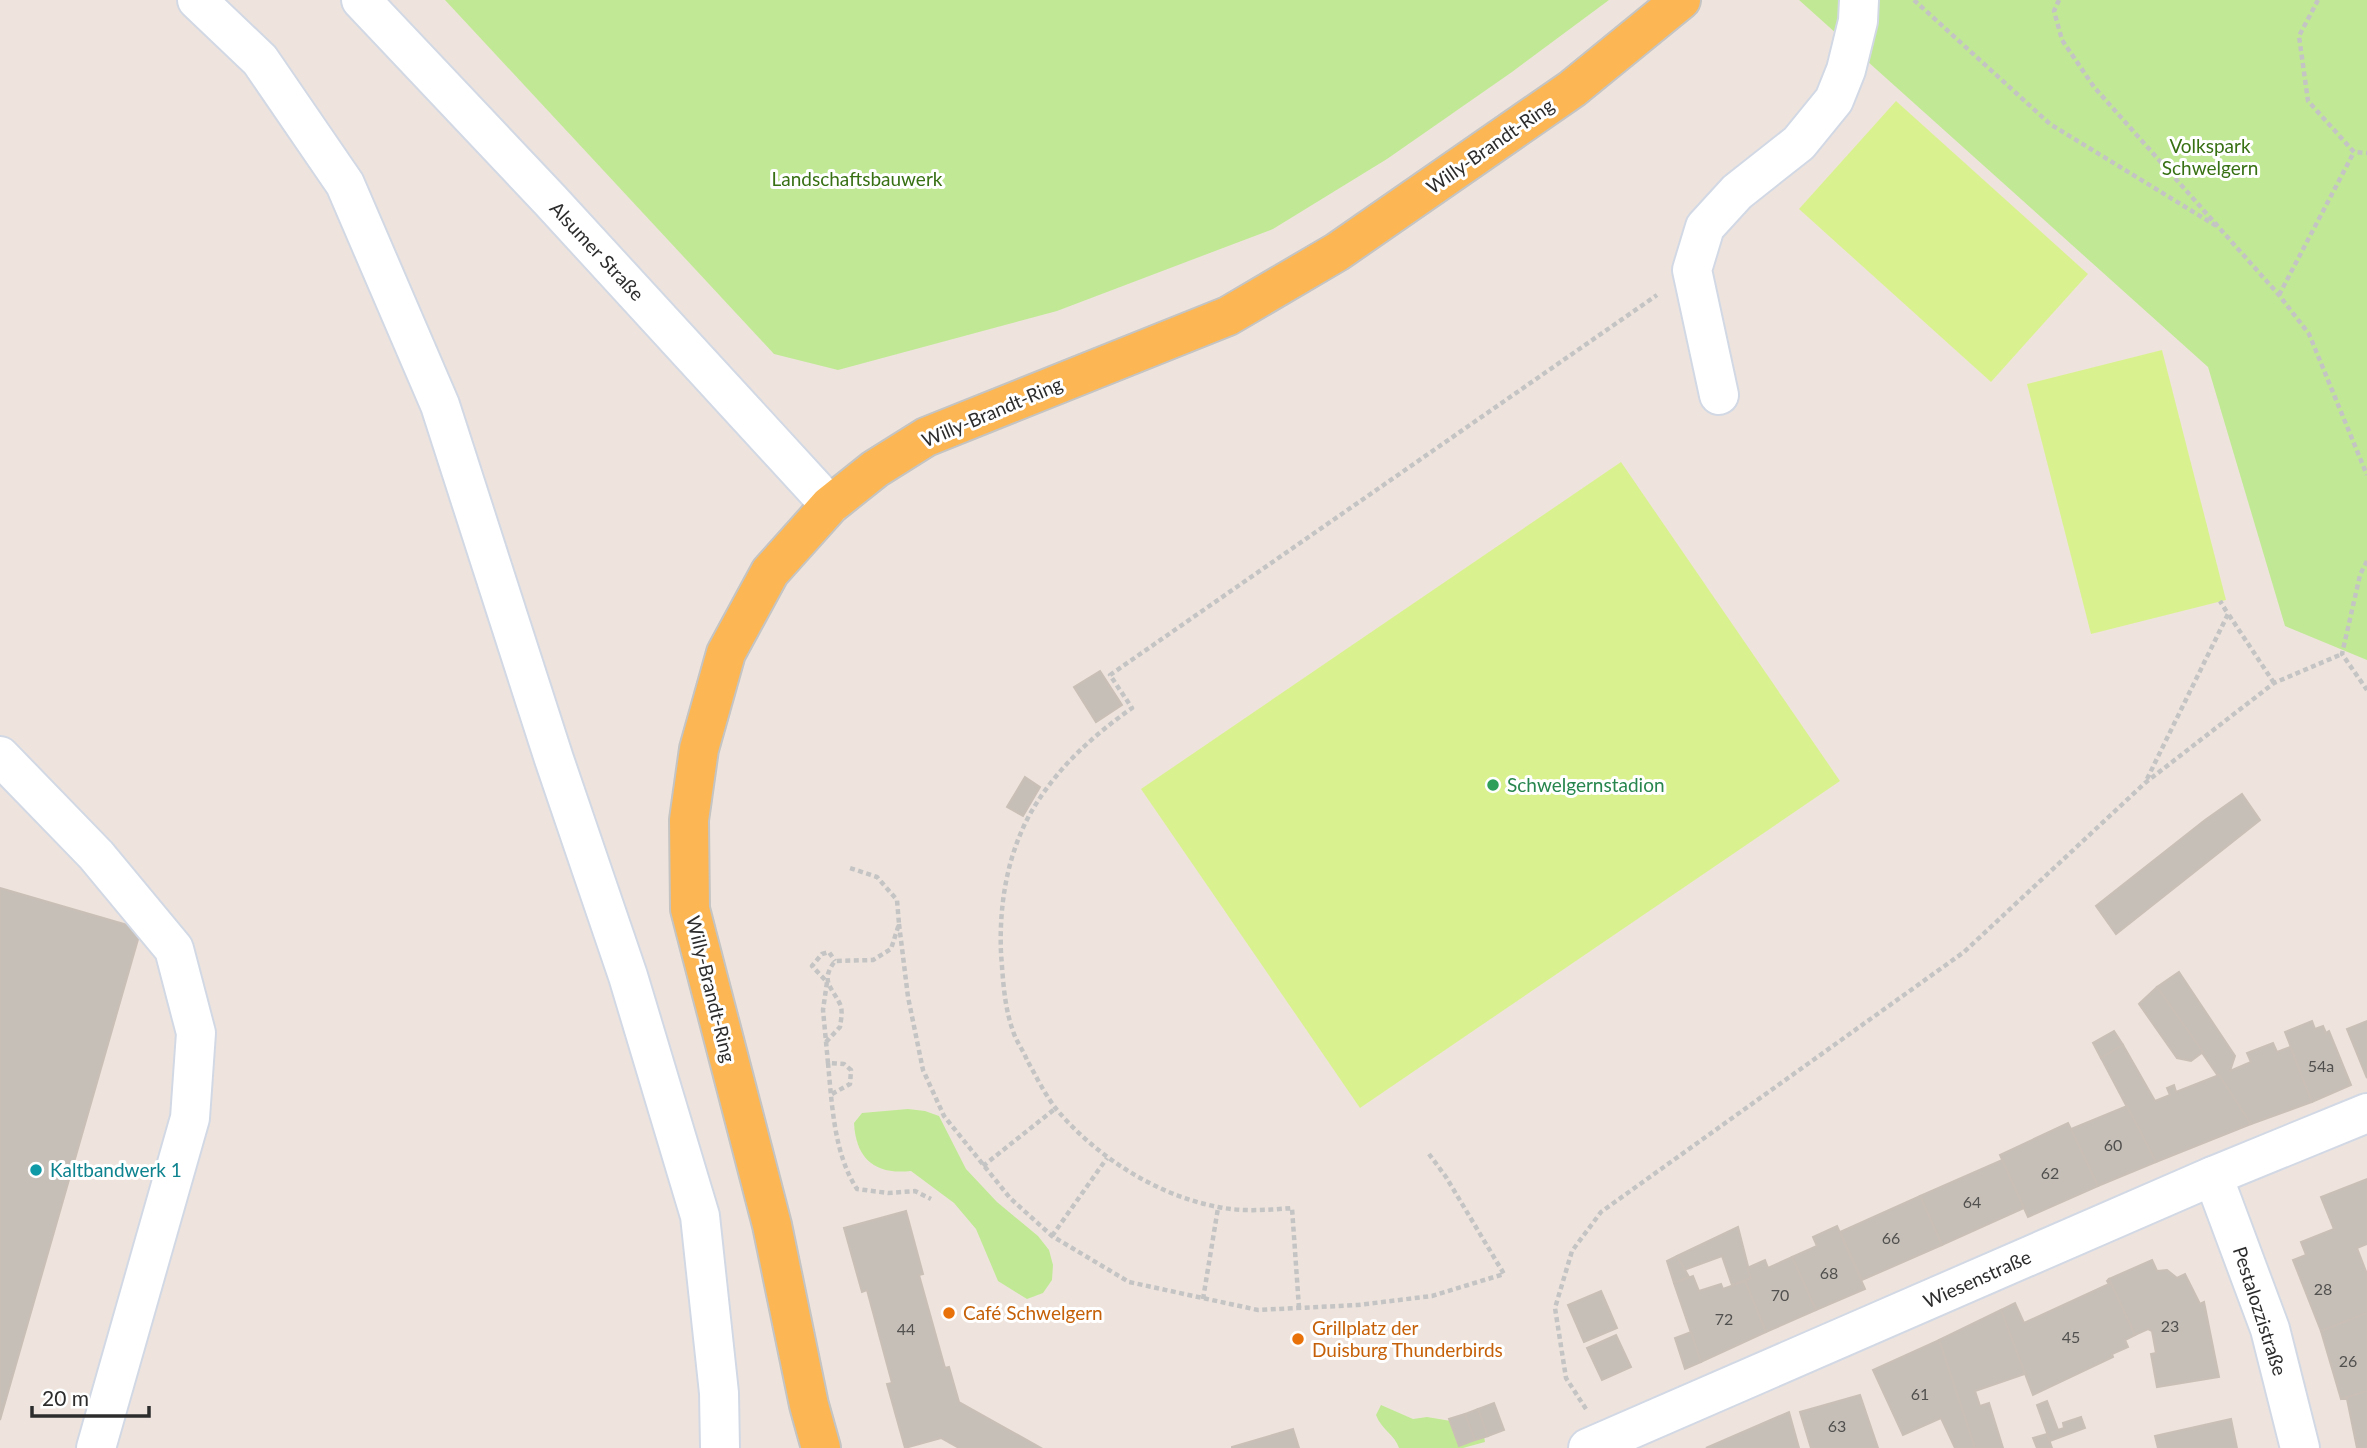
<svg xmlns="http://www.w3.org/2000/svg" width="2367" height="1448" viewBox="0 0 2367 1448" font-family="Lato,sans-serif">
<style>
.green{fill:#c1e995}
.pitch{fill:#daf190}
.building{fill:#c6bfb8;stroke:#cabfb6;stroke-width:2}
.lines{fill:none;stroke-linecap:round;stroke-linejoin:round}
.minor-casing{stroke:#d2d9e5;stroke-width:42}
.major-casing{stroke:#c4c4c4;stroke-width:42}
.path{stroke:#c4c4c4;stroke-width:4.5;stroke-dasharray:5 3.5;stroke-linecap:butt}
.minor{stroke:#fff;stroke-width:38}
.major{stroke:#fcb754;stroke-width:38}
.leisure-dot{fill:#2e9e5b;stroke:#fff;stroke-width:2.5}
.culture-dot{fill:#0f9aa8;stroke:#fff;stroke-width:2.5}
.food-dot{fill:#e8710a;stroke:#fff;stroke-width:2.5}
.labels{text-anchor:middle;stroke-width:6;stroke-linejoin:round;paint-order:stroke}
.number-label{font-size:16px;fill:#52514f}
.street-label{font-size:19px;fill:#2c2c2c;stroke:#fff}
.park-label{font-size:19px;fill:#387014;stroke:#fff}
.leisure-label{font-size:19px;fill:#27864d;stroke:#fff;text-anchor:start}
.culture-label{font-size:19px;fill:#0d838f;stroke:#fff;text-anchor:start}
.food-label{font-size:19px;fill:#c56008;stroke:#fff;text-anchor:start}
</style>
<rect width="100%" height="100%" fill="#eee4dd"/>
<g class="green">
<path d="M445 0H1609L1512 72 1387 159 1273 229 1057 311 838 370 774 354Z"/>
<path d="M1799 0H2367V660L2285 626 2208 367Z"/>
<path d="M908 1109 925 1111 939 1116 966 1169 997 1202 1038 1236 1049 1250 1053 1265 1052 1280 1043 1293 1027 1299 998 1281 976 1229 954 1203 911 1171C875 1175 856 1159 854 1123L862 1113Z"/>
<path d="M1381 1405 1413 1419 1427 1417 1451 1421 1484 1436 1485 1442 1463 1448H1399C1395 1435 1381 1429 1376 1415Z"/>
</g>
<g class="pitch">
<path d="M1896 101 2088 274 1991 382 1799 209Z"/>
<path d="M2162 350 2226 600 2091 634 2027 384Z"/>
<path d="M1621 462 1840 781 1360 1108 1141 789Z"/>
</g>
<g class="building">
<path d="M1100 671 1122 705 1096 722 1074 687Z"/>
<path d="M1025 777 1040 787 1023 816 1007 807Z"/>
<path d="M2242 794 2260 820 2116 934 2096 906 2205 820Z"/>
<path d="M0 888 141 929 0 1420Z"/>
<path d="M2179 972 2235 1056 2230 1071 2251 1062 2247 1053 2273 1043 2277 1052 2290 1047 2312 1102 2251 1124 2157 987Z"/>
<path d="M2157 987 2203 1052 2191 1061 2177 1058 2139 1004Z"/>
<path d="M2312 1021 2315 1029 2323 1026 2326 1033 2329 1031 2351 1085 2312 1102 2285 1032Z"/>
<path d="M2367 1021V1078L2347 1029Z"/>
<path d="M2114 1031 2123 1045 2101 1058 2093 1043Z"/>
<path d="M2123 1045 2155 1101 2170 1095 2167 1088 2174 1085 2176 1092 2219 1075 2251 1124 2156 1162 2101 1058Z"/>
<path d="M2127 1106 2156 1162 2098 1186 2071 1129Z"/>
<path d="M2068 1123 2098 1186 2028 1217 2000 1155Z"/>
<path d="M2002 1160 2024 1208 1942 1245 1920 1196Z"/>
<path d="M2367 1179V1244L2357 1248 2367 1274V1313L2321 1331 2293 1260 2306 1255 2301 1242 2334 1229 2321 1197Z"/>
<path d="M1920 1196 1942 1245 1862 1280 1840 1232Z"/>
<path d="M906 1211 923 1274 919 1275 945 1368 949 1367 959 1402 1041 1448H959L941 1438 905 1448 887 1384 892 1383 867 1290 862 1292 844 1228Z"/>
<path d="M1837 1226 1865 1289 1816 1310 1792 1257 1817 1246 1813 1237Z"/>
<path d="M1738 1227 1751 1278 1732 1285 1722 1256 1684 1270 1677 1256Z"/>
<path d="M1677 1256 1689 1277 1674 1283 1667 1261Z"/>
<path d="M1792 1257 1816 1310 1766 1332 1745 1281 1751 1278 1747 1268 1765 1260 1768 1268Z"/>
<path d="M2152 1260 2157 1271 2167 1270 2177 1278 2185 1274 2200 1304 2204 1302 2219 1377 2157 1387 2151 1354 2156 1353 2152 1331 2148 1329 2135 1335 2109 1279Z"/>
<path d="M1693 1276 1699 1291 1721 1284 1723 1289 1745 1281 1766 1332 1701 1362 1674 1283Z"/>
<path d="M2109 1279 2135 1335 2125 1340 2128 1347 2112 1354 2113 1357 2033 1395 2001 1310 2015 1303 2024 1323 2109 1284 2107 1281Z"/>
<path d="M1601 1291 1617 1328 1584 1342 1568 1305Z"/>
<path d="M2001 1310 2025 1374 1975 1391 1980 1406 1989 1403 2003 1448H1975L1939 1340Z"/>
<path d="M2367 1313V1391L2341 1399 2321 1331Z"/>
<path d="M1691 1332 1701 1362 1685 1369 1675 1338Z"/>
<path d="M1616 1335 1631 1367 1602 1380 1587 1348Z"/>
<path d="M1939 1340 1975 1448H1955L1941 1418 1903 1435 1873 1370Z"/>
<path d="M2367 1391V1448H2357L2347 1399H2341Z"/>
<path d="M1860 1395 1878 1448H1811L1800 1412Z"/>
<path d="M2047 1401 2058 1430 2064 1428 2063 1423 2081 1417 2085 1428 2050 1441 2037 1405Z"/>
<path d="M1494 1403 1504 1430 1488 1436 1478 1409Z"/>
<path d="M1478 1409 1488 1436 1475 1440 1465 1414Z"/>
<path d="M1789 1412 1799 1448H1706Z"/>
<path d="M1465 1414 1475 1440 1459 1446 1449 1419Z"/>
<path d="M2231 1419 2237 1448H2158L2155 1436Z"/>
<path d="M1293 1429 1299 1448H1232V1447Z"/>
<path d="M2047 1434 2052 1448H2037L2033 1438Z"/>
</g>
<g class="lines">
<g class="minor-casing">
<g id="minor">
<path d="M197 0 260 60 345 184 440 405 554 759 628 976 700 1216 719 1393 720 1448"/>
<path d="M361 0 550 200 830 505"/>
<path d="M1719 395 1692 270 1705 227 1737 192 1799 143 1834 100 1846 70 1858 21 1859 0"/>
<path d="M0 756 96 855 174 949 196 1033 190 1118 96 1448"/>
<path d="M2213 1176 2270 1329 2300 1448"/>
<path d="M1588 1448 2213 1176 2367 1113"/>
</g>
</g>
<g class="major-casing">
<path id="major" d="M821 1448 809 1405 772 1225 690 909 689 820 699 749 726 653 770 572 830 505 875 469 926 437 1228 316 1337 252 1572 89 1681 0"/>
</g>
<g class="path">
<path d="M1914 0 2050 124 2218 227"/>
<path d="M2059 0 2054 11 2062 40 2094 87 2279 295 2309 334 2367 475"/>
<path d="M2318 0 2299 36 2308 101 2354 152 2367 153"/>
<path d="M2279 295 2354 152"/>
<path d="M2367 561 2360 575 2342 654 2367 690"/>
<path d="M2229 615 2274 683"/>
<path d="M2147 779 2228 614 2220 601"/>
<path d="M899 924 908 997 923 1070 944 1116 1010 1198 1052 1236 1129 1282 1258 1310 1358 1305 1432 1296 1504 1274 1446 1177 1429 1154"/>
<path d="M826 1042 840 1027C841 1020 843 1010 840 1004 831 986 820 981 835 961L873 960 891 949 899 924 897 900 877 877 847 867"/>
<path d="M828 1063C832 1105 834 1154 857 1189L888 1193 915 1191 931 1199"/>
<path d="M832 1094 850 1084 851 1070 844 1064 828 1063 823 1010 827 982 812 966 822 954 829 952 835 961"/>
<path d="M983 1166 1056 1108"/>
<path d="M1052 1236 1107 1158"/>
<path d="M1203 1299 1218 1208"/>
<path d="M1299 1308 1292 1208C1268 1210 1242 1212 1218 1207 1156 1195 1097 1157 1057 1110 1045 1095 1036 1076 1027 1060 1023 1050 1016 1041 1013 1031 1004 1006 1003 979 1001 953 999 905 1007 856 1030 814 1055 770 1091 737 1132 708L1110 675 1657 295"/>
<path d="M1586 1409 1566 1378 1555 1308 1572 1251 1601 1212 1964 952 2145 783 2274 683 2342 654"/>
</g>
<use href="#minor" class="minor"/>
<use href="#major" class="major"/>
</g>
<circle class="leisure-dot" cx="1493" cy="785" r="7"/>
<circle class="culture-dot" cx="36" cy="1170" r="7"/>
<g class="food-dot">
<circle cx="949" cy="1313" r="7"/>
<circle cx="1298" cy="1339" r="7"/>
</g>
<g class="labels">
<g class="number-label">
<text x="2321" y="1072">54a</text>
<text x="2113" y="1151">60</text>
<text x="2050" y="1179">62</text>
<text x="1972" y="1208">64</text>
<text x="1891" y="1244">66</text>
<text x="1829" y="1279">68</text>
<text x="2323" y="1295">28</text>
<text x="1780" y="1301">70</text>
<text x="1724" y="1325">72</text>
<text x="2170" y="1332">23</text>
<text x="906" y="1335">44</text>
<text x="2071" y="1343">45</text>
<text x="2348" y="1367">26</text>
<text x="1920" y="1400">61</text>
<text x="1837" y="1432">63</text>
</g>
<g class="street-label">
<text transform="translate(1490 146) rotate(-35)" y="7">Willy-Brandt-Ring</text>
<text transform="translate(597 251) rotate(47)" y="7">Alsumer Straße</text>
<text transform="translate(992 412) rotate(-23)" y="7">Willy-Brandt-Ring</text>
<text transform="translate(711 989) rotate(76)" y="7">Willy-Brandt-Ring</text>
<text transform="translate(1977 1279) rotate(-24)" y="7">Wiesenstraße</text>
<text transform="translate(2260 1311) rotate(72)" y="7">Pestalozzistraße</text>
</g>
<g class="park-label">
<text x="2210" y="153">Volkspark<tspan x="2210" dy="22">Schwelgern</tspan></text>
<text x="857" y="186">Landschaftsbauwerk</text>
</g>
<g class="leisure-label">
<text x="1507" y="792">Schwelgernstadion</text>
</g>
<g class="culture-label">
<text x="50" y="1177">Kaltbandwerk 1</text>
</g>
<g class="food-label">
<text x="963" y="1320">Café Schwelgern</text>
<text x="1312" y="1335">Grillplatz der<tspan x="1312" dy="22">Duisburg Thunderbirds</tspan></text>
</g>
</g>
<path d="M32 1406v10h117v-10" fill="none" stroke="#2c2c2c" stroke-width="3.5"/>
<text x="42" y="1406" font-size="21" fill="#2c2c2c" stroke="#ffffff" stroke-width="5" paint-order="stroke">20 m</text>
</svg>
